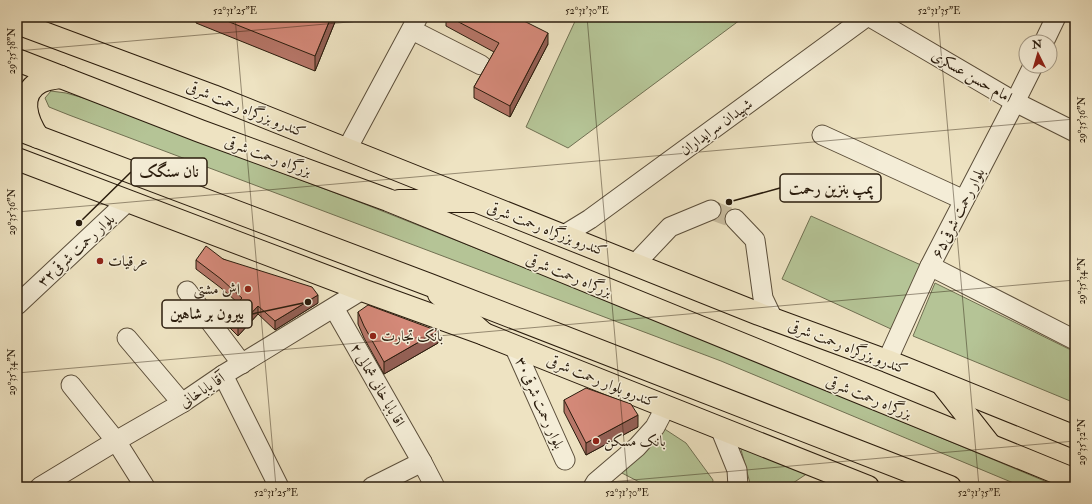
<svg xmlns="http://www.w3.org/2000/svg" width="1092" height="504" viewBox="0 0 1092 504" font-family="'IM FELL Double Pica',Amiri,serif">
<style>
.green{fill:#b5c496;stroke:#707052}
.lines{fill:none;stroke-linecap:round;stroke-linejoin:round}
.minor-tunnel{stroke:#c7bb9e;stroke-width:19;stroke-dasharray:19 10;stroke-linecap:butt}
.minor-casing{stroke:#5b4e3a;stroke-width:21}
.major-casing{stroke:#2a1c0d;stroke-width:24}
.highway-casing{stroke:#2a1c0d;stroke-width:24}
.minor{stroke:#f4edd7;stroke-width:19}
.major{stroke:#eee3c2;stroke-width:22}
.highway{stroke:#eee3c2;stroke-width:22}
.wall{fill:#b67668;stroke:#2a1c0d}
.shaded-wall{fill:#946055;stroke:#2a1c0d}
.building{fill:#d48979;stroke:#2a1c0d}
.ticks{fill:none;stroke:#2a1c0d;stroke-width:1;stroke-opacity:0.45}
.poi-dot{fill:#8f2418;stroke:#f4edd7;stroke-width:1.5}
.labels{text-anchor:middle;stroke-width:3;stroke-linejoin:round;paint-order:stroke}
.street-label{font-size:15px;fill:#2a1c0d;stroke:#f4edd7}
.poi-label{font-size:15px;fill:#2a1c0d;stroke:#f4edd7;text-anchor:start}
.leader{fill:none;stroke:#2a1c0d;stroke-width:1.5}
.callout-dot{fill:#2a1c0d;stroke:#f4edd7;stroke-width:1.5}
.callout{fill:#f4edd7;stroke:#2a1c0d;stroke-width:1.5}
.callout-label{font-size:16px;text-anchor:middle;font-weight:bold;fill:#2a1c0d}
.neatline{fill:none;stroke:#2a1c0d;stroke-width:1.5}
.ticks-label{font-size:10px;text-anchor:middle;fill:#2a1c0d}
</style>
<rect width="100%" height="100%" fill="#eee3c2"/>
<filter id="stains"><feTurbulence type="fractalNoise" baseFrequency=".005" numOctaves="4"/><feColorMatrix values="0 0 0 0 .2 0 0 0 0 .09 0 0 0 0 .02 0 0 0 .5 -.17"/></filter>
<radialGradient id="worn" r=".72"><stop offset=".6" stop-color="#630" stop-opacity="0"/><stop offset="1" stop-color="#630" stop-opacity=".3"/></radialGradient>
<g class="green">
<path d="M577 17H744L568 148 526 127Z"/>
<path d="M51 91 66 93 87 99 367 205 697 336 1059 487H1023L721 361 69 115 49 107 45 98Z"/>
<path d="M811 216 921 265 891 329 782 279Z"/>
<path d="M935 283 1075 352V403L913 336Z"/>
<path d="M660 426 686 443 713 480 712 487H649L618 471Z"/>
<path d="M739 442 808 473 787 487H751Z"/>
</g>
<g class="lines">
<path class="minor-tunnel" d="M711 210 735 219"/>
<g class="minor-casing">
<g id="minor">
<path d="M870 17 1015 102 1075 132"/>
<path d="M412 30 481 65"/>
<path d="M1044 42 1056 17"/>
<path d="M822 135 964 200"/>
<path d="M347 149 418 17"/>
<path d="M735 219 755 240 763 298 773 319"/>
<path d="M564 235 590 219 866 17"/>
<path d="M635 264 670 227 711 210"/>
<path d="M930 266 1075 340"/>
<path d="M187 291 242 364"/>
<path d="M17 305 128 201"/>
<path d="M334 308 422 462 435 487"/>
<path d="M127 338 182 403"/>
<path d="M514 346 565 460"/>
<path d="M887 361 930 266 1015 102 1033 66"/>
<path d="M223 375 279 487"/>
<path d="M71 385 116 441 145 487"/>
<path d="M720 428 737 470 738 487"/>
<path d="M40 487 116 441 182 403 223 375 362 290"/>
<path d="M372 487 422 462"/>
<path d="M593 487 596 482 637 447 655 427 666 406"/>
</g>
</g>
<g class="major-casing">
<g id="major">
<path d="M17 23 213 96 759 314 887 361 1075 437"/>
<path d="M17 159 362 290 484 334 868 487"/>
</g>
</g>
<g class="highway-casing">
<g id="highway">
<path d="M17 60 200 131 388 200 1075 480"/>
<path d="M17 129 430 285 950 487"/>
<path d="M38 137C27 121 17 94 40 82 46 79 54 78 61 77"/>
<path d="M399 201H473"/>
<path d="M439 294 484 334"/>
<path d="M942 384 990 445"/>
</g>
</g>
<use href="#minor" class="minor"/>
<use href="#major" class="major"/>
<use href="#highway" class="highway"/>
</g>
<g class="wall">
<path d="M196 17H337L315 71 196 23Z"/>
<path d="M446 17H516L548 44 510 117 474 98V87L494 52 446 26Z"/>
<path d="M223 259 318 303 275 330 258 314 238 336 225 323V315L237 302 221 288 196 269V260Z"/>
<path d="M358 312 438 343 384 374 364 338 358 324Z"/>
<path d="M564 400 638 427 586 455 564 412Z"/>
</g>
<g class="shaded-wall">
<path d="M331 17H337L315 71V56Z"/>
<path d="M548 33V44L510 117V106Z"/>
<path d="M318 295V303L275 330V321Z"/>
<path d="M258 306V314L238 336V327Z"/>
<path d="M438 331V343L384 374V362Z"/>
<path d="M638 415V427L586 455V443Z"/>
</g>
<g class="building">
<path d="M217 17H331L315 56Z"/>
<path d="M449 17H516L548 33 510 106 474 87 499 43Z"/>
<path d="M206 246 223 259 312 287 318 295 275 321 258 306 238 327 225 315 242 298 221 279 196 260Z"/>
<path d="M368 305 438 331 384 362 364 326 358 312Z"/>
<path d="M586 388 631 404 638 415 586 443 564 400Z"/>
</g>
<path class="ticks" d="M235 17 276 487M587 17 628 487M938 17 979 487M17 51 406 17M17 212 1075 119M17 373 1075 280M553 487 1075 441"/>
<g class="poi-dot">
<circle cx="100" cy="261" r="4"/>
<circle cx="248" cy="289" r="4"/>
<circle cx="373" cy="336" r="4"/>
<circle cx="596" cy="441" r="4"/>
</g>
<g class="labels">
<g class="street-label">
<text transform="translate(972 76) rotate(30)" y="5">امام حسن عسکری</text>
<text transform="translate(246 109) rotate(22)" y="5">کندرو بزرگراه رحمت شرقی</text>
<text transform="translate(716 127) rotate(-36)" y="5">شهیدان سرایداران</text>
<text transform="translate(268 156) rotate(20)" y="5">بزرگراه رحمت شرقی</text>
<text transform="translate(958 213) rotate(-63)" y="5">بلوار رحمت شرقی۶۵</text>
<text transform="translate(547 229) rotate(21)" y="5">کندرو بزرگراه رحمت شرقی</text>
<text transform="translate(76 250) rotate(-43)" y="5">بلوار رحمت شرقی۳۲</text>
<text transform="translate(569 275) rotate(22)" y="5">بزرگراه رحمت شرقی</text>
<text transform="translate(848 347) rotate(21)" y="5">کندرو بزرگراه رحمت شرقی</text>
<text transform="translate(602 381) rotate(22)" y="5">کندرو بلوار رحمت شرقی</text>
<text transform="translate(378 385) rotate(60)" y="5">۲ اقا بابا خانی شمالی</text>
<text transform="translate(202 390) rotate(-33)" y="5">آقا باباخانی</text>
<text transform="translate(869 397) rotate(22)" y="5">بزرگراه رحمت شرقی</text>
<text transform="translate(540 403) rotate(66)" y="5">بلوار رحمت شرقی۳۰</text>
</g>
<g class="poi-label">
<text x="108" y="266">عرقیات</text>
<text x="240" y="294" text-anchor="end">اش مشتی</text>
<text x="381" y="341">بانک تجارت</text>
<text x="604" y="446">بانک مسکن</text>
</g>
</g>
<path class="leader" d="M79 223L131 172M729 202L780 188M308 302L252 314"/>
<g class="callout-dot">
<circle cx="79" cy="223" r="4"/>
<circle cx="729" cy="202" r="4"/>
<circle cx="308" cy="302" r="4"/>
</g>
<g class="callout">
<rect x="131" y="158" width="76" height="28" rx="4"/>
<rect x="780" y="174" width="101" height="28" rx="4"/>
<rect x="162" y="300" width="90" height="28" rx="4"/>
</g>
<g class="callout-label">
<text x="169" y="177">نان سنگک</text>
<text x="831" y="194">پمپ بنزین رحمت</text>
<text x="207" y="319">بیرون بر شاهین</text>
</g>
<rect width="1092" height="504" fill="none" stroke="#eee3c2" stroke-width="44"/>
<g transform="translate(1038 54) rotate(355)"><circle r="19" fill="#f4edd7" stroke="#a39986"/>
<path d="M0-3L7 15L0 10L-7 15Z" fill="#8f2418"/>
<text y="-6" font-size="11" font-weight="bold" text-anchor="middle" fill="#2a1c0d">N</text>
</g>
<rect x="22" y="22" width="1048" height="460" class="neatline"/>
<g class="ticks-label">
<text x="235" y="14">52°31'25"E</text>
<text x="587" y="14">52°31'30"E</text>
<text x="939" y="14">52°31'35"E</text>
<text transform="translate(11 51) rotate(-90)" y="4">29°35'38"N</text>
<text transform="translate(1081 120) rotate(-90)" y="4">29°35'36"N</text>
<text transform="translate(11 212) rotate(-90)" y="4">29°35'36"N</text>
<text transform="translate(1081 281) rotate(-90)" y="4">29°35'34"N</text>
<text transform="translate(11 372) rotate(-90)" y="4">29°35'34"N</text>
<text transform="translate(1081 442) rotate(-90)" y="4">29°35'32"N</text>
<text x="276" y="496">52°31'25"E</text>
<text x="627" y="496">52°31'30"E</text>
<text x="979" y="496">52°31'35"E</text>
</g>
<rect width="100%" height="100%" filter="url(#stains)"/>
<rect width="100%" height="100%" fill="url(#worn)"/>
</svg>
